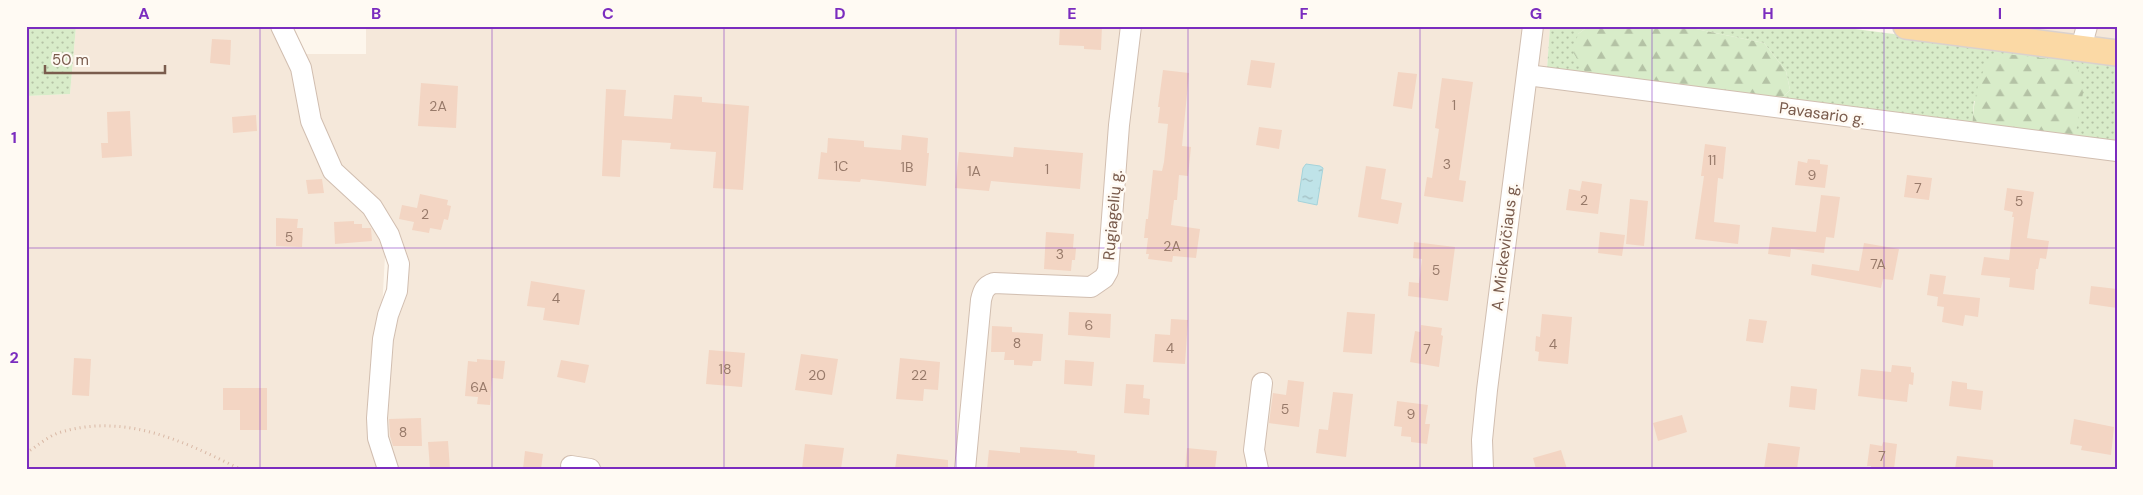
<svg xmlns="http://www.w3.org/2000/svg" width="2143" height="495" viewBox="0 0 2143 495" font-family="'DM Sans',sans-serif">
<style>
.residential{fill:#f5e8da}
.grass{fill:url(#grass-dots)}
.forest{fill:url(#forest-firs)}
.water{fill:url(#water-ripples);stroke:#a5d3da}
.building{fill:#f3d5c3}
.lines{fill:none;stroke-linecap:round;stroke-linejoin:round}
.minor-casing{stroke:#d1beb0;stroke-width:22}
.major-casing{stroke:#dad1cd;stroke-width:28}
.path{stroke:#d9b8a5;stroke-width:3;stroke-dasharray:1 4;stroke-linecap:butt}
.minor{stroke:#fff;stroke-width:20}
.major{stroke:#fbd9a5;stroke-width:25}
.grid{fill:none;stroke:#7b2cbf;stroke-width:1;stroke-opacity:0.55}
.labels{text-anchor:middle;stroke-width:5;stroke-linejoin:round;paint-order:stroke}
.number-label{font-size:14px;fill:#987a6a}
.street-label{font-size:16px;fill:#7a5c4d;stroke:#fffaf3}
.neatline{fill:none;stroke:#7b2cbf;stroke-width:2}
.grid-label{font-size:16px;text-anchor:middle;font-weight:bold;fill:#7b2cbf}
</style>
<defs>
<pattern id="grass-dots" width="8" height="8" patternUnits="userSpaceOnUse" patternTransform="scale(1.25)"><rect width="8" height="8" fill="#d8ecc9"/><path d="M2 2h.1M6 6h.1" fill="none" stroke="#b4c2a5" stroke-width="1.8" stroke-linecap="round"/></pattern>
<pattern id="forest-firs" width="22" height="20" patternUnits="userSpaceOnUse" patternTransform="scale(1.25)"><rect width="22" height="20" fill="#d8ecc9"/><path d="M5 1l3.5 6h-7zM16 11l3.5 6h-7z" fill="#b4c2a5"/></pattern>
<pattern id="water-ripples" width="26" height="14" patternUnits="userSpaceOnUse" patternTransform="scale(1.25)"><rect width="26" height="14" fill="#bfe3e8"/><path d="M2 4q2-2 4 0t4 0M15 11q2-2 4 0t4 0" fill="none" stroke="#a0bbbe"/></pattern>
</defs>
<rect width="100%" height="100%" fill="#fdf6ec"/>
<g class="residential">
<path d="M76 26H277L301 93 381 239 385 256 382 309 380 469H26V96L70 94Z"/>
<path d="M366 26H1550L1547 68 2117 142V469H394L386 450 394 243 330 149 318 118 306 54H366Z"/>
<path d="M1989 26H2117V43Z"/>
</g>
<g class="grass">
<path d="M26 26H76L70 94 26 96Z"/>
<path d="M1550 26H1589L1578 34 1587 75 1547 69Z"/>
<path d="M1694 26H1832L2117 63V142L2075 137 1974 101 1972 127 1779 101 1790 90 1786 71 1764 43 1696 29Z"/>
</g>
<g class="forest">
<path d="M1589 26H1694L1696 29 1764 43 1786 71 1790 90 1779 101 1587 75 1573 52 1578 34Z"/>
<path d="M1996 53 2069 61 2079 71 2083 93 2075 137 1972 127C1974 101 1977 72 1996 53Z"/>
</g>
<path class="water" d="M1306 164 1320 166 1323 168 1317 205 1298 201 1303 168Z"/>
<g class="building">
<path d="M1060 26H1102L1101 50 1084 49V46L1059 45Z"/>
<path d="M212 39 231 40 230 65 210 63Z"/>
<path d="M1251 60 1275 63 1271 88 1247 85Z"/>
<path d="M1163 70 1189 73 1182 146 1191 147 1188 176 1179 175 1177 200H1174L1171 225 1200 229 1196 258 1173 256 1172 262 1148 259 1149 254H1146L1148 238H1144L1146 219H1148L1153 170 1162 171 1164 162 1168 124 1158 123 1160 107H1158Z"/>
<path d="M1398 72 1417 74 1412 109 1393 106Z"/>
<path d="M1442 78 1473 82 1459 180 1466 181 1463 202 1424 196 1427 177 1432 178 1439 129 1435 128Z"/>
<path d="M421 83 458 86 456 128 418 126Z"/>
<path d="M606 89 626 90 624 116 672 119 674 95 702 97V102L749 106 743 190 713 188 716 152 670 149 671 143 622 140 620 177 602 176Z"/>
<path d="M130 111 132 156 102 158 101 143H108L107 112Z"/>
<path d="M256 115 257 131 233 133 232 117Z"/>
<path d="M1259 127 1282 130 1279 149 1256 145Z"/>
<path d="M902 135 928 138 927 153H929L926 186 861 179 860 182 818 179 821 152 827 153 828 138 864 141V147L901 150Z"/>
<path d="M1705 144 1726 147 1723 179 1718 178 1714 222 1740 225 1738 244 1695 239 1704 176H1701Z"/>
<path d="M1014 147 1083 153 1080 189 991 181 989 191 955 188 959 152 1013 157Z"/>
<path d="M1808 159 1820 160V164L1828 165 1825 188 1795 185 1798 161 1807 163Z"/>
<path d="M1366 166 1386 169 1381 199 1402 203 1398 224 1358 217Z"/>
<path d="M1907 175 1932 178 1929 200 1904 197Z"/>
<path d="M322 179 324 193 308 194 306 180Z"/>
<path d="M1582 181 1602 184 1598 214 1566 210 1569 189 1580 191Z"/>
<path d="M2007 188 2034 192 2027 238 2049 241 2046 259 2040 258 2038 269H2036L2034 290 2009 287 2010 278 1981 275 1984 257 2009 260 2014 217H2012L2013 212 2004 210Z"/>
<path d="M420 194 448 200 447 205 451 206 448 220 444 219 441 230 430 228 429 233 412 230 414 222 399 219 402 205 417 208Z"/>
<path d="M1821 195 1840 197 1834 238 1826 237 1824 253 1791 249 1790 257 1768 254 1772 227 1816 232Z"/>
<path d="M1630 199 1648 201 1644 246 1626 244Z"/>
<path d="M276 218 298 219 297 228H303L302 247 276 246Z"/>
<path d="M354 221V224H362V228H371L372 241 335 244 334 222Z"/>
<path d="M1046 232 1074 234 1073 248H1076L1075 260H1072L1071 271 1044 269Z"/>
<path d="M1600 232 1625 235 1622 256 1598 253Z"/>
<path d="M1414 242 1455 247 1448 301 1408 296 1409 282 1419 283 1422 259 1413 258Z"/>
<path d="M1864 243 1899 249 1893 280 1883 279 1881 288 1811 275 1812 264 1859 271Z"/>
<path d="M1930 274 1946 276 1943 294 1980 298 1978 317 1965 315 1963 326 1942 322 1944 307 1937 306 1938 297 1927 295Z"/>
<path d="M531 281 585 290 579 325 543 320 545 308 527 306Z"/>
<path d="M2091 286 2117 289V308L2089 304Z"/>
<path d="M1069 312 1111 314 1110 338 1068 335Z"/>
<path d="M1347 312 1375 314 1372 354 1343 352Z"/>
<path d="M1542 314 1572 317 1568 364 1538 361 1539 352 1535 351 1536 336 1540 337Z"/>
<path d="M1171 319 1188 320 1185 364 1153 362 1155 334 1170 335Z"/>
<path d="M1749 319 1767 321 1763 343 1746 341Z"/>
<path d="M1421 325 1442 328 1441 335 1443 336 1439 367 1410 362 1415 331 1420 332Z"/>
<path d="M992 326 1012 327V332L1043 334 1041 361H1033L1032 366 1014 365V360H1004L1005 352H991Z"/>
<path d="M709 350 745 353 742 387 706 384Z"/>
<path d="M801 354 838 359 832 395 795 390Z"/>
<path d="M74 358 91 359 89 396 72 395Z"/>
<path d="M900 358 940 362 938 390 924 389 923 401 896 399Z"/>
<path d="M477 359 505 361 503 379 492 378 490 405 477 404 478 397 465 396 468 361 477 362Z"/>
<path d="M561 360 589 365 585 383 557 377Z"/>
<path d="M1065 360 1094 362 1092 386 1064 384Z"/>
<path d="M1892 365 1911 367V372L1914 373 1913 385 1909 384 1907 402 1858 396 1861 369 1891 372Z"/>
<path d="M1288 380 1304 382 1299 427 1269 423 1273 393 1286 395Z"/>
<path d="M1952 381 1967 383V389L1983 391 1981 410 1949 406Z"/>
<path d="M1126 384 1144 385 1143 398 1150 399 1149 415 1124 413Z"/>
<path d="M1791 386 1817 389 1815 410 1789 407Z"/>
<path d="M223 388H267V430H240V410H223Z"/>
<path d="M1333 392 1353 394 1346 457 1316 453 1319 429 1328 430Z"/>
<path d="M1397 401 1428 405 1425 424H1430L1427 444 1411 442V437L1401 436 1402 427 1394 426Z"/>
<path d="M1682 415 1687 432 1658 441 1653 423Z"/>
<path d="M421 418 422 446H393L390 436 389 419Z"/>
<path d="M2074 419 2114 427 2111 455 2081 450 2082 446 2070 444Z"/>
<path d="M448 441 450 469H430L428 442Z"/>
<path d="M1883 442 1897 444 1894 469H1871V466H1867L1870 444 1882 446Z"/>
<path d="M1768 443 1800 447 1797 469H1764Z"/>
<path d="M805 444 844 448 841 469H802Z"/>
<path d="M1020 447 1077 451V453L1095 455 1094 469H987L989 450 1020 453Z"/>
<path d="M1187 448 1217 451 1215 469H1185Z"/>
<path d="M1561 450 1567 469H1536L1533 458Z"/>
<path d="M525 451 543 454 541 469H523Z"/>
<path d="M897 454 948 460V469H895Z"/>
<path d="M1957 456 1993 460V469H1955Z"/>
</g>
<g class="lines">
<g class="minor-casing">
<g id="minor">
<path d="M281 26 301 68 311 121 333 171 372 207 389 235 399 264 397 291 388 315 383 339 377 418 378 438 388 469"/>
<path d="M2081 48 2087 26"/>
<path d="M1527 75 2117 151"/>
<path d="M571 466 590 469"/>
<path d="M965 469 981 300C983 291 985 286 994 283L1091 287 1104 278 1108 271 1119 125 1131 26"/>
<path d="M1258 469 1254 450 1262 383"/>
<path d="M1483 469 1482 440 1487 390 1533 26"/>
</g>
</g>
<g class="major-casing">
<path id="major" d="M1906 26 2117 53"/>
</g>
<path class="path" d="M26 453C36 447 47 437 58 433 124 412 183 441 240 469"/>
<use href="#minor" class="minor"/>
<use href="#major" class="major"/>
</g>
<path class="grid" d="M260 26V469M492 26V469M724 26V469M956 26V469M1188 26V469M1420 26V469M1652 26V469M1884 26V469M26 248H2117"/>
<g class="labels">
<g class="number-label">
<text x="1454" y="110">1</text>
<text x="438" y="111">2A</text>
<text x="1712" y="165">11</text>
<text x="1447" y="169">3</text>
<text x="841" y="171">1C</text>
<text x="907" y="172">1B</text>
<text x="1047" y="174">1</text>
<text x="974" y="176">1A</text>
<text x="1812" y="180">9</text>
<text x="1918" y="193">7</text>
<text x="1584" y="205">2</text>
<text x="2019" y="206">5</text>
<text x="425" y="219">2</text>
<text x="289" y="242">5</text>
<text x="1172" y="251">2A</text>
<text x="1060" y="259">3</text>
<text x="1878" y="269">7A</text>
<text x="1436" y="275">5</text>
<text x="556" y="303">4</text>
<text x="1089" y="330">6</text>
<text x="1017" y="348">8</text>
<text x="1553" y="349">4</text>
<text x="1170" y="353">4</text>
<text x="1427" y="354">7</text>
<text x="725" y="374">18</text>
<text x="817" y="380">20</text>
<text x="919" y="380">22</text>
<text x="479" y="392">6A</text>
<text x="1285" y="414">5</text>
<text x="1411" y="419">9</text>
<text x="403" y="437">8</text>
<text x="1882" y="461">7</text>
</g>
<g class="street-label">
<text transform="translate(1822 113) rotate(8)" y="6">Pavasario g.</text>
<text transform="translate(1112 215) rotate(-85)" y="6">Rugiagėlių g.</text>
<text transform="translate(1504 247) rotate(-83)" y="6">A. Mickevičiaus g.</text>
</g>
</g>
<rect width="2143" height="495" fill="none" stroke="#fffaf3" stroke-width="55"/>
<path d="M45 65v8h120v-8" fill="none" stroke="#7a5c4d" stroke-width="2.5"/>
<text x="52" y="65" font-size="15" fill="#7a5c4d" stroke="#fffaf3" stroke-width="4" paint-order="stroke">50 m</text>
<rect x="28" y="28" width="2088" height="440" class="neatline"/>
<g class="grid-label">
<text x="144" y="19">A</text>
<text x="376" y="19">B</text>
<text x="608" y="19">C</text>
<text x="840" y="19">D</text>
<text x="1072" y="19">E</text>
<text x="1304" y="19">F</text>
<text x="1536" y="19">G</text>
<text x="1768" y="19">H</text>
<text x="2000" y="19">I</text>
<text x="14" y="143">1</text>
<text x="14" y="363">2</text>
</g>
</svg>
